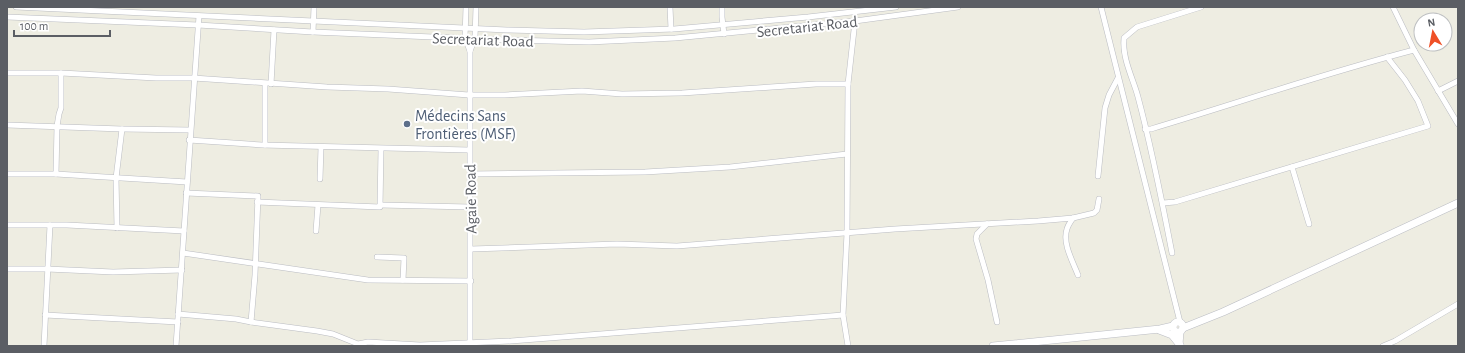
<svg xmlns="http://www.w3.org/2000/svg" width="1465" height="353" viewBox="0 0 1465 353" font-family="'Alegreya Sans',sans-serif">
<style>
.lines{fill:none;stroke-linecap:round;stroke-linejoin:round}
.street-casing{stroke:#babcc2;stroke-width:6}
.secondary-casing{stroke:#bbbdc4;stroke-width:8}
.street{stroke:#fff;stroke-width:5}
.secondary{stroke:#fff;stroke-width:7}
.service-dot{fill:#5c6f8a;stroke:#fff;stroke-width:1.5}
.labels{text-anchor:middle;stroke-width:4;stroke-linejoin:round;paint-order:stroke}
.street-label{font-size:16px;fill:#5b5e64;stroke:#fff}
.service-label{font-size:16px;fill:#4e5e75;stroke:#fff;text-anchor:start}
</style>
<rect width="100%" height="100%" fill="#eeede2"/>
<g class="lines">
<g class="street-casing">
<g id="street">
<path d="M16 7 507 30 584 32 674 29 808 17 896 7"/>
<path d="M466 7 465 38 470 51V345"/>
<path d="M670 7 671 29"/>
<path d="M722 7V17L724 34"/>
<path d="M1101 7 1180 322"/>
<path d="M1393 7 1414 50 1458 124"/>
<path d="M7 17 198 25 313 32 505 40 589 42 675 38 855 21 958 7"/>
<path d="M313 32 314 7"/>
<path d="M470 51 475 38 476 7"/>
<path d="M7 73H61L156 78H193L327 87 388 89 469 95H505L582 91 622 94 682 93 816 84H848"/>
<path d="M265 84V145"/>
<path d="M271 84 274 30"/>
<path d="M1438 91 1458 81"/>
<path d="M7 125 122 129 190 130"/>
<path d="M1145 129H1151C1238 103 1325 73 1414 50"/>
<path d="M189 140 262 145 469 150"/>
<path d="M1292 167 1309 224"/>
<path d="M7 174H56L187 182"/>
<path d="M56 174 57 126 59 114 61 108V73"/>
<path d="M470 174 645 172 730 167 847 154"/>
<path d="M1098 176 1105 108 1109 95 1118 78"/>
<path d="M320 179 321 147"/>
<path d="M186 193 258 196 255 275 251 322"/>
<path d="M257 202 380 207 381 149"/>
<path d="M1163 203 1175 202 1428 126 1418 101 1405 80 1387 57"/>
<path d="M380 205 470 207"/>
<path d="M1073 218C1071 221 1068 225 1067 229 1062 243 1073 262 1078 275"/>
<path d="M987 224 977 234 976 239 988 280 997 322"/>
<path d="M7 225H67L184 231"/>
<path d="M117 228 116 178 122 129"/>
<path d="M316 231 318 205"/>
<path d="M471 249 617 244 677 246 895 229 1038 221 1073 218 1094 213 1097 210 1099 199"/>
<path d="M183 253 368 280 471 281"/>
<path d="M1172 253C1162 201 1152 149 1138 97 1133 78 1122 59 1124 38L1137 27 1201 7"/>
<path d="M377 257 404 258 403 280"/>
<path d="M7 269H47L113 272 182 270"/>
<path d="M178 314 236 319 251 322 317 331 333 334 358 344 368 342 420 345 511 341 843 315"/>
<path d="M45 315 178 322"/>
<path d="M1176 332 1179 341"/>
<path d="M1180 345 1181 331"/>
<path d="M44 346 50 225"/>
<path d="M176 346 199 16"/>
<path d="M848 346 843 315 847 233 848 84 855 21"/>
<path d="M1383 346 1395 341 1458 304"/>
</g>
</g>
<g class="secondary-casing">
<g id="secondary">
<circle cx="1178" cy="327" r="5"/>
<path d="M1183 328 1223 312 1458 203"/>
<path d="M1159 330 1172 335 1180 345"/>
<path d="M993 346 1160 329 1173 326"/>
</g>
</g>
<use href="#street" class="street"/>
<use href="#secondary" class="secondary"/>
</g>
<circle class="service-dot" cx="407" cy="124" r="4"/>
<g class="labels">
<g class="street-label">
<text transform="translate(807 26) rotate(-6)" y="6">Secretariat Road</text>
<text transform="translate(483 39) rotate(2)" y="6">Secretariat Road</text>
<text transform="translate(470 199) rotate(-91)" y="6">Agaie Road</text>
</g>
<g class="service-label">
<text x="415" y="121">Médecins Sans<tspan x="415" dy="18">Frontières (MSF)</tspan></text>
</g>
</g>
<rect width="1465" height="353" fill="none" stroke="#5b5e64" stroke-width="16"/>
<g transform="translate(1433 32) rotate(350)"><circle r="19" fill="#ffffff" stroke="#bdbfc1"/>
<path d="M0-3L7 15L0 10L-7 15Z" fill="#ef5027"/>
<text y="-6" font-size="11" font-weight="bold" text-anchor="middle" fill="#5b5e64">N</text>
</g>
<path d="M14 30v6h96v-6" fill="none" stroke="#5b5e64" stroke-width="2"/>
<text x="20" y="30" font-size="12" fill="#5b5e64" stroke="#ffffff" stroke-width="3" paint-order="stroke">100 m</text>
</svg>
